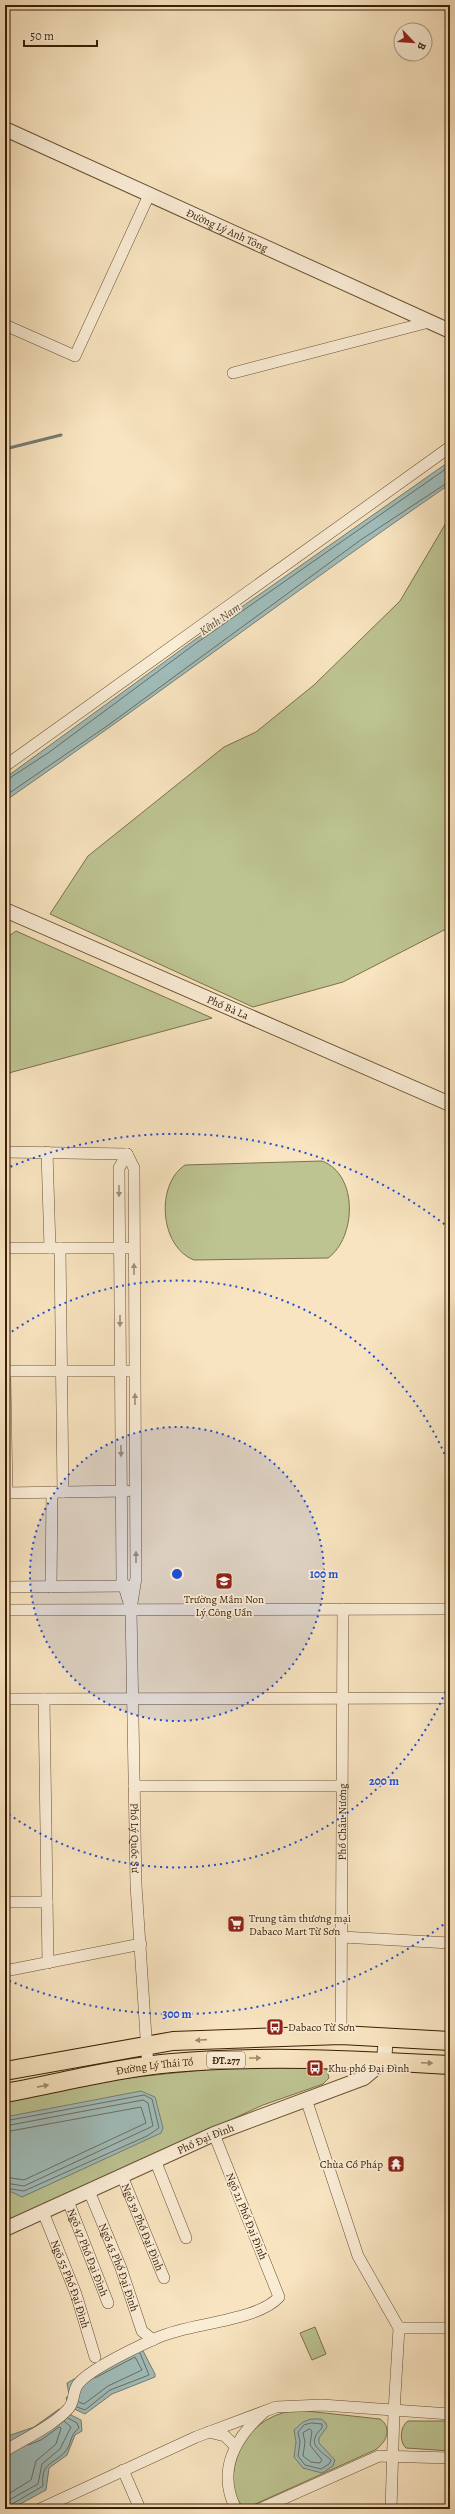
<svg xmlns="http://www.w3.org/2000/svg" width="455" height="2514" viewBox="0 0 455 2514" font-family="Alegreya,serif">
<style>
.green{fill:#bdc492;stroke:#7c714b}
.water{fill:#a0bdbb;stroke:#777d72}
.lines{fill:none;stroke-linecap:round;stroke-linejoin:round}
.shore{stroke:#6d6e60;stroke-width:1}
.stream{stroke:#777d72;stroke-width:3}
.minor-casing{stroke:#6a5033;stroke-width:12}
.tertiary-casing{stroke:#6a5033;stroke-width:16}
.primary-casing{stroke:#3a1e04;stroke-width:20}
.minor{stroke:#faedd6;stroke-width:11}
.tertiary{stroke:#faedd6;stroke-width:14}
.primary{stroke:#f8e4c0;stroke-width:18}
.oneway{fill:#a49078}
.oneway2{fill:#a28b6b}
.ring{fill:none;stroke:#1d4ed8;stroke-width:2;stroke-dasharray:2 4}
.labels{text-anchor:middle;stroke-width:3.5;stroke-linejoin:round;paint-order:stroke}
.shield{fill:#faedd6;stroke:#745c43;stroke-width:1}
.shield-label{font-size:10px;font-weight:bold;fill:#3a1e04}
.street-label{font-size:11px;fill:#3a1e04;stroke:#faedd6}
.poi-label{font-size:11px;fill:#3a1e04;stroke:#faedd6;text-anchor:start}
.water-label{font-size:12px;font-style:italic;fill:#594e3b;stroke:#faedd6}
.centre{fill:#1d4ed8;stroke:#faedd6;stroke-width:2}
.ring-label{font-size:12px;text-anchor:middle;font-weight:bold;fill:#1d4ed8;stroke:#faedd6;stroke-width:3.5;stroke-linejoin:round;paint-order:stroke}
</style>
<rect width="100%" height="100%" fill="#f8e4c0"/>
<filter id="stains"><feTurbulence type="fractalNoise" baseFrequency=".005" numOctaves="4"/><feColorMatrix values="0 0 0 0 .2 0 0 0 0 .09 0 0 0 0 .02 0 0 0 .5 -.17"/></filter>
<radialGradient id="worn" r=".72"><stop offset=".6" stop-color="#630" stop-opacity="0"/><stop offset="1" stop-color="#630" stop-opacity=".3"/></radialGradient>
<g class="green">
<path d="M450 516V927L343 982 253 1007 50 914 88 856 224 747 256 732 314 685 400 601Z"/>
<path d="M16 931 212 1018 5 1074V939Z"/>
<path d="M322 1161C359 1175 356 1238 328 1258L194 1260C160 1247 155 1185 185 1165Z"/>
<path d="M231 2067H321L327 2070 329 2078 323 2084 263 2105 5 2223V2100L127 2078Z"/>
<path d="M315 2327 326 2354 312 2360 300 2333Z"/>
<path d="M297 2410 380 2419C393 2428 386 2443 375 2450L251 2506C223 2514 221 2419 297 2410Z"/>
<path d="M408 2421H450V2451L406 2448C399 2442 400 2426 408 2421Z"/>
</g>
<g class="water">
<path d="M450 461V484C300 587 155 697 5 801V778L193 641Z"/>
<path d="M141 2091 155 2097 163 2128 161 2133 22 2197 12 2192H5V2117Z"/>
<path d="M140 2345 155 2374V2377L112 2394 85 2414 70 2407 66 2398 69 2395 67 2383 120 2354Z"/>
<path d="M59 2409 81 2420 82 2431 75 2435 67 2455 49 2468 46 2490 11 2509H5V2449L8 2447V2436L34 2427Z"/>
<path d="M311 2419H321L326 2423 327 2427 319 2438V2443L335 2460 333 2466 322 2473 303 2468 294 2457 296 2442 294 2430 303 2422Z"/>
</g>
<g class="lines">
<g class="shore">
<path d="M5 781 48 753 195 644 450 466"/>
<path d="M5 796 107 726 362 539 450 481"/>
<path d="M5 2121 144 2095 152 2099 159 2128 147 2136 24 2191 5 2188"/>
<path d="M5 2126 143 2100 148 2103 153 2126 24 2186 5 2183"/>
<path d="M5 2132 141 2107 146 2123 24 2180 5 2177"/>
<path d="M79 2402 84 2404 108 2386 142 2370 135 2357 95 2378"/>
<path d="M77 2407 85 2410 110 2390 149 2375 140 2353"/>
<path d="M312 2423 322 2424V2428C305 2444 320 2450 331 2460L329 2464 321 2469 305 2465 298 2456 300 2442 298 2432 304 2425Z"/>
<path d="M310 2429 312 2431 310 2445 322 2460 320 2463 311 2462 303 2456 305 2442 303 2433Z"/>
<path d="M5 2496 31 2480 36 2461 56 2444 61 2428 59 2427 41 2440 28 2445"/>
<path d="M5 2509 9 2500 38 2484 42 2464 60 2449 71 2427 64 2421"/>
<path d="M10 2509 12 2504 43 2486C41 2462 51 2466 65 2452 72 2444 69 2436 79 2428L77 2423 68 2418"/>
</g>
<path class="stream" d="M5 449 61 435"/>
<g class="minor-casing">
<g id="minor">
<path d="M5 325 75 356 149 195"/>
<path d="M233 373 429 322"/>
<path d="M5 766 450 447"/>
<path d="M5 1152 127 1154"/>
<path d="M47 1152 50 1248"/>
<path id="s1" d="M127 1154 134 1168 136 1578 131 1609 136 1885 148 2067"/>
<path d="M127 1154 119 1168 122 1580 130 1606"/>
<path d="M5 1248H127"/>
<path d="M60 1248 63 1492"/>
<path d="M5 1371H128"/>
<path d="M5 1376 7 1493"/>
<path d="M5 1493 127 1491"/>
<path d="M5 1587 130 1586"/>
<path d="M51 1587 52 1492"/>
<path d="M5 1610 450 1609"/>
<path d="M5 1699 450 1698"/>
<path d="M44 1699 48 1963"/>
<path d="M134 1786H341"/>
<path d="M5 1902H47"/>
<path d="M342 1937 450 1943"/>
<path d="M5 1971 141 1944"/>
<path id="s2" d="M341 2035 343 1609"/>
<path d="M306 2099 358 2256 399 2328 394 2412 391 2509"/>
<path d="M155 2160 186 2238"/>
<path id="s3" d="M122 2176 164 2278"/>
<path id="s4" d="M89 2191 121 2268 142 2331 153 2340"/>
<path id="s5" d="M68 2201 108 2303"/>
<path id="s6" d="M43 2212 76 2294 95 2357"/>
<path d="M399 2328H450"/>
<path d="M209 2432 225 2436 235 2446"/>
<path d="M5 2451C24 2439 54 2425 68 2409 75 2403 72 2392 78 2384 91 2368 139 2346 159 2337 190 2323 258 2321 279 2297L214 2134"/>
<path d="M123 2470 140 2509"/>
<path d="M40 2509 196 2437 276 2407 322 2405 450 2414"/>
<path d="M236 2509C217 2472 234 2439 263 2413"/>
<path d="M260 2509 379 2456 450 2458"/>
</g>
</g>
<g class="tertiary-casing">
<g id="tertiary">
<path id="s7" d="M5 129 450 331"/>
<path id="s8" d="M5 910 450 1104"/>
<path id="s9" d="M5 2229 214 2134 364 2078 384 2061 386 2037"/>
</g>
</g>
<g class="primary-casing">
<g id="primary">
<path d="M5 2071 173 2041 341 2035 450 2041"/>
<path id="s10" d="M5 2093C60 2083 116 2068 172 2063 264 2055 357 2060 450 2065"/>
</g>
</g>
<use href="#minor" class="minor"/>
<use href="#tertiary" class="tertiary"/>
<use href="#primary" class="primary"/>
</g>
<defs><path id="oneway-solid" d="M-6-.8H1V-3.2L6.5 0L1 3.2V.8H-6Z"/></defs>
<g class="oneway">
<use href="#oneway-solid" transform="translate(119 1191) rotate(90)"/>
<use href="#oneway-solid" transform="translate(134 1269) rotate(-90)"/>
<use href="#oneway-solid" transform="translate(120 1321) rotate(90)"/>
<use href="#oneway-solid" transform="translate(135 1399) rotate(-90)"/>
<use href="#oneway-solid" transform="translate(121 1451) rotate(90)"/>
<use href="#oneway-solid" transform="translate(136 1557) rotate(-90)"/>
</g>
<g class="oneway2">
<use href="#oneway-solid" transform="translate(201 2040) rotate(176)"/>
<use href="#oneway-solid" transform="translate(255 2058)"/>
<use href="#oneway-solid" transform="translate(427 2063) rotate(3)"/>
<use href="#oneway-solid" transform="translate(43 2086) rotate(-11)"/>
</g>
<circle cx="177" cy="1574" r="147" fill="#1d4ed8" fill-opacity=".12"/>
<g class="ring">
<circle cx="177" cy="1574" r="147"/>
<path d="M450 1681A293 293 0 0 1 7 1813M7 1335A293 293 0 0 1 450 1467"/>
<path d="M448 1921A440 440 0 0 1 5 1979M5 1169A440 440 0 0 1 448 1227"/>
</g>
<defs>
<g id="school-square" transform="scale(0.9)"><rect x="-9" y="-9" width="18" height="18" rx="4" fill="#8f2418" stroke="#faedd6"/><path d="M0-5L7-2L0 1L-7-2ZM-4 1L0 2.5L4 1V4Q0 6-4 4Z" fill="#fff"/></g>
<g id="supermarket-square" transform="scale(0.9)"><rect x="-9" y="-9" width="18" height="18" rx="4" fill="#8f2418" stroke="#faedd6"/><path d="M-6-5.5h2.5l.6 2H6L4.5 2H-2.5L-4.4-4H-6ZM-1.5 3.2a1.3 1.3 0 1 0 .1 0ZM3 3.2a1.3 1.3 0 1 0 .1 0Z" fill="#fff"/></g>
<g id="bus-square" transform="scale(0.9)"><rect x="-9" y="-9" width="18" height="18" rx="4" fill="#8f2418" stroke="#faedd6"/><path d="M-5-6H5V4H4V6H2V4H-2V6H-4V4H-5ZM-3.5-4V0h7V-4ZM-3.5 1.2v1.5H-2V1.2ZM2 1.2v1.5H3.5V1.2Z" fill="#fff"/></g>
<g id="temple-square" transform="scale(0.9)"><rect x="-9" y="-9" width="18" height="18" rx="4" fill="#8f2418" stroke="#faedd6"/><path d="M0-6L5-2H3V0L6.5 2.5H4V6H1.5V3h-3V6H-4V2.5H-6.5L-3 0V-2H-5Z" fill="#fff"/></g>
</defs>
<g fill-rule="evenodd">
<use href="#school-square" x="224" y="1581"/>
<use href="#supermarket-square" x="236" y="1924"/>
<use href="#bus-square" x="275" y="2027"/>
<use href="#bus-square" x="315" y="2068"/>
<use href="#temple-square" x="396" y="2164"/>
</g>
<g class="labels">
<rect class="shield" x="207" y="2052" width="38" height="16" rx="3"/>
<g class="shield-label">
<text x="226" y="2064">ĐT.277</text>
</g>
<g class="street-label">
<text dy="4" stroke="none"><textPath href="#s7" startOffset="244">Đường Lý Anh Tông</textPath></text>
<text dy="4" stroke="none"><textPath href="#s8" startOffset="243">Phố Bà La</textPath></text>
<text dy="4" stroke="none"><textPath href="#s2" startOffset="213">Phố Châu Nương</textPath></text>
<text dy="4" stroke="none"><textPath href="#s1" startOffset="686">Phố Lý Quốc Sư</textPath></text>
<text dy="4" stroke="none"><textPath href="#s10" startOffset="152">Đường Lý Thái Tổ</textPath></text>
<text dy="4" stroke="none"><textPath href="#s9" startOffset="220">Phố Đại Đình</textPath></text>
<text transform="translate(247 2216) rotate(68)" y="4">Ngõ 21 Phố Đại Đình</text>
<text dy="4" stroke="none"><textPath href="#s3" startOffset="55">Ngõ 39 Phố Đại Đình</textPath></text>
<text dy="4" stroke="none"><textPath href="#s5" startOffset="55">Ngõ 47 Phố Đại Đình</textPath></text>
<text dy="4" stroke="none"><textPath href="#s4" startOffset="82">Ngõ 45 Phố Đại Đình</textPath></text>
<text dy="4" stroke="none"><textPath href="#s6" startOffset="77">Ngõ 55 Phố Đại Đình</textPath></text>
</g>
<g class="poi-label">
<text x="224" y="1603" text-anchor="middle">Trường Mầm Non<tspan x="224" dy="13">Lý Công Uẩn</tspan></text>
<text x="249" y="1922">Trung tâm thương mại<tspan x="249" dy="13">Dabaco Mart Từ Sơn</tspan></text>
<text x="288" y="2031">Dabaco Từ Sơn</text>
<text x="328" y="2072">Khu phố Đại Đình</text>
<text x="383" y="2168" text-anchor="end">Chùa Cổ Pháp</text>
</g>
<g class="water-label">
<text transform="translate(220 619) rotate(-35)" y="4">Kênh Nam</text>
</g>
</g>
<circle cx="177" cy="1574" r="6" class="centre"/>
<g class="ring-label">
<text x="324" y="1578">100 m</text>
<text x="384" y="1785">200 m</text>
<text x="177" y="2018">300 m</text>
</g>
<rect width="455" height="2514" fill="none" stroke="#f8e4c0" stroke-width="20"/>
<rect x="6" y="6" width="443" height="2502" fill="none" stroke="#3a1e04" stroke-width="2"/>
<rect x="10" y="10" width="435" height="2494" fill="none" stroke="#3a1e04"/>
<g transform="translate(413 42) rotate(115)"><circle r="19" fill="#faedd6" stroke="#ad9a82"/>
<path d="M0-3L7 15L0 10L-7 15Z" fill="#8f2418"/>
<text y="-6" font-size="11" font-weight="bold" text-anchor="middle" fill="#3a1e04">B</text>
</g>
<path d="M24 40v6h73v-6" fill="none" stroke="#3a1e04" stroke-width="2"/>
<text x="30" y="40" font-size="12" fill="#3a1e04" stroke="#faedd6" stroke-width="3" paint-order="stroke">50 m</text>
<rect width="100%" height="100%" filter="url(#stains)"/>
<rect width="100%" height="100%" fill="url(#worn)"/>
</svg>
